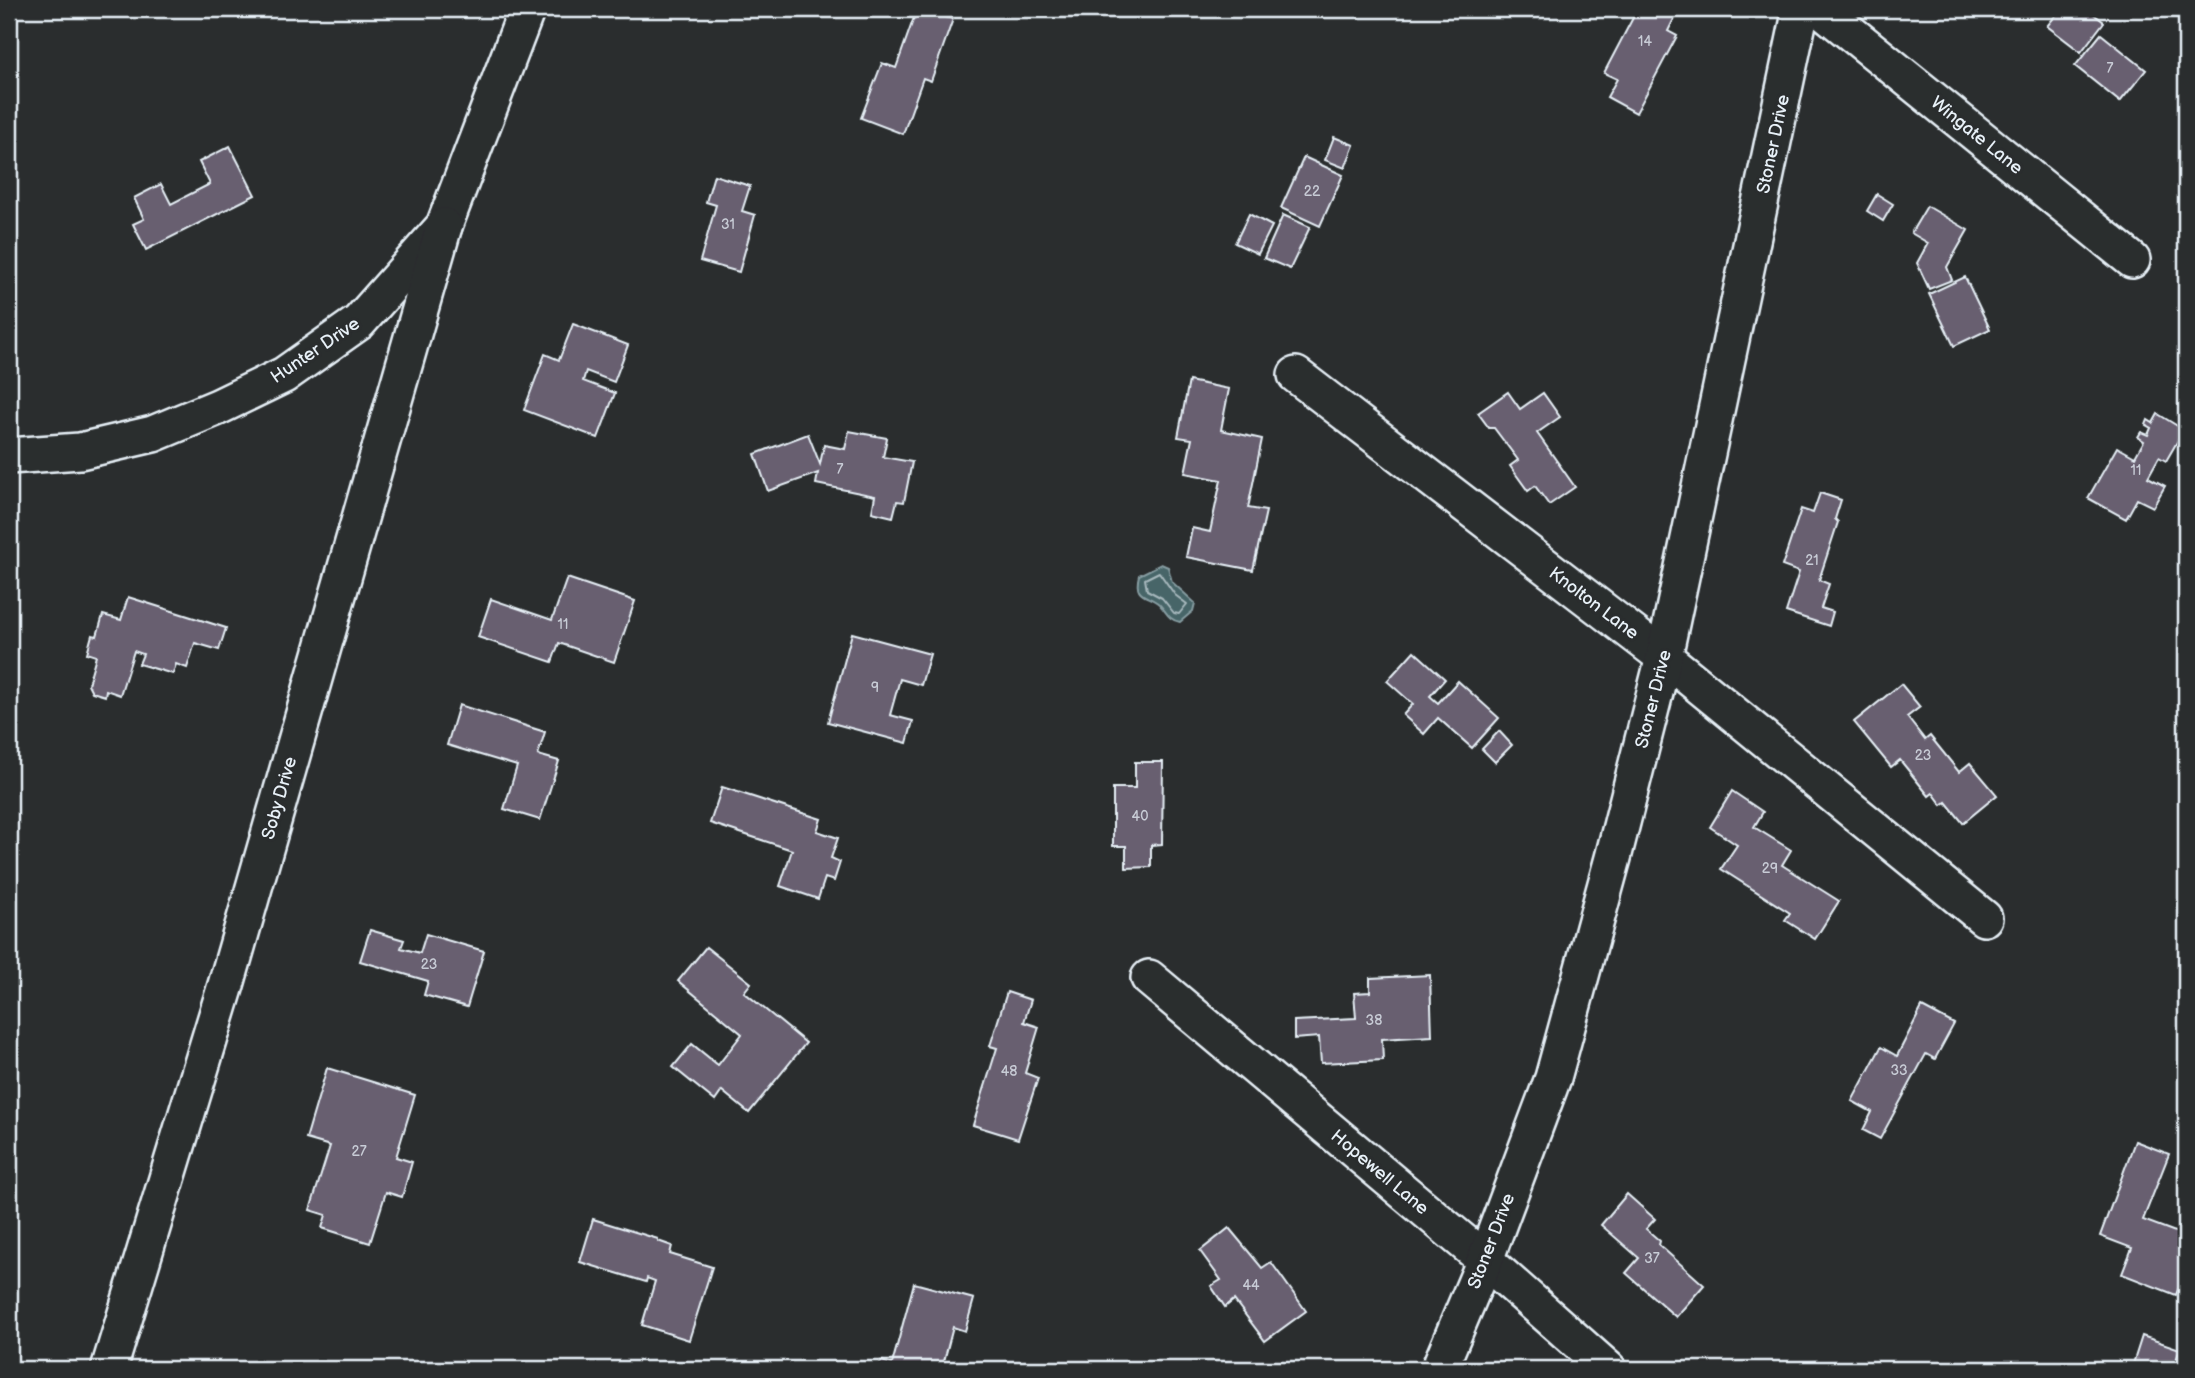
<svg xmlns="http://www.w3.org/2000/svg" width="2195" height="1378" viewBox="0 0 2195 1378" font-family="'Balsamiq Sans',sans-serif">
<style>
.water{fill:#476568;stroke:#879da2;stroke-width:2}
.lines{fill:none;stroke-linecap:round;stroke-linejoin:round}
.shore{stroke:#a8b9be;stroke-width:2}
.building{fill:#685f70;stroke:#e8f1f8;stroke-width:2}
.minor-casing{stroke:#e8f1f8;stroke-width:40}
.minor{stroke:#2a2d2e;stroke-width:35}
.labels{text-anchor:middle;stroke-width:6;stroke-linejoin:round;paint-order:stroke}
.number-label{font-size:14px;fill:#c8ccd6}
.street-label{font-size:18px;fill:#e8f1f8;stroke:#2a2d2e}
</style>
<rect width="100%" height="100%" fill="#2a2d2e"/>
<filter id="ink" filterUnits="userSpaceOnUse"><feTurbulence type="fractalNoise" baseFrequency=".0143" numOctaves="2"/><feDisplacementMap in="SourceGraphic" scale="14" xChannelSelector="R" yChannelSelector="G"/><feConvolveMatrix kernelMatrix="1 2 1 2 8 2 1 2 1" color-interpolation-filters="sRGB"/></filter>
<g filter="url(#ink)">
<path class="water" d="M1161 564 1168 567 1172 582 1195 603 1193 611 1180 622C1168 620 1167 612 1159 604 1148 594 1133 599 1139 575Z"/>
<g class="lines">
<path class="shore" d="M1159 572 1175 595 1187 604 1179 614 1174 613 1162 598 1147 590 1145 579Z"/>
</g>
<g class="building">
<path d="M917 9 953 19 931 81 923 78 903 134 861 118 882 63 896 68Z"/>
<path d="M1630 9H1679L1668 31 1677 36 1636 113 1607 97 1617 79 1604 73 1636 12Z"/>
<path d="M2061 9H2087L2104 22 2081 52 2047 26Z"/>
<path d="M2101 34 2146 70 2120 102 2075 66Z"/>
<path d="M1334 137 1354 145 1345 168 1325 160Z"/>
<path d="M230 146 255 195 146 250 133 224 144 219 134 198 161 184 171 204 210 184 199 162Z"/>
<path d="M1304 157 1343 175 1320 226 1281 208Z"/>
<path d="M714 175 750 186 742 211 755 215 739 272 700 261 716 205 706 202Z"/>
<path d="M1877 194 1893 204 1883 221 1867 211Z"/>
<path d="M1927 206 1968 230 1947 267 1952 280 1929 289 1917 263 1928 243 1911 233Z"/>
<path d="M1249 214 1272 226 1258 254 1235 243Z"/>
<path d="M1283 215 1310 227 1290 269 1264 258Z"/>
<path d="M1965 277 1990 329 1954 346 1929 294Z"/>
<path d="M573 324 628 345 614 382 586 371 583 381 615 393 598 438 524 410 545 354 559 360Z"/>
<path d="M1189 381 1229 389 1221 430 1262 439 1248 508 1266 511 1253 570 1186 557 1192 528 1210 532 1221 480 1185 473 1192 439 1178 437Z"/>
<path d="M1508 392 1520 409 1543 393 1560 417 1537 433 1575 487 1549 505 1535 486 1528 491 1510 466 1518 460 1494 428H1489L1478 413Z"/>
<path d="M2158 414 2184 430 2166 461 2159 457 2148 477 2165 486 2153 507 2137 499 2126 519 2088 498 2117 447 2135 457 2144 441 2138 437 2141 432 2148 435 2151 428 2146 425 2148 420 2153 423Z"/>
<path d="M849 431 887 438 883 457 912 462 904 502 897 501 893 517 872 512 875 496 816 484 818 473 768 491 755 454 808 434 820 464 824 445 845 449Z"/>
<path d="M1820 493 1841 500 1835 519 1838 522 1819 580 1829 584 1821 608 1833 612 1829 626 1786 612 1799 572 1782 566 1801 509 1813 513Z"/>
<path d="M567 578 635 601 614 662 559 643 552 662 478 637 491 599 552 620Z"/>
<path d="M128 597 226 628 219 650 195 643 187 668 176 664 173 674 139 664 143 654 134 651 120 695 106 690 105 696 92 692 88 684 96 656 87 653 92 635 97 636 103 615 121 620Z"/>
<path d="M852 633 930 654 921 685 900 679 890 715 913 721 907 743 828 722Z"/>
<path d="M1414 651 1445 679 1430 696 1438 703 1458 681 1499 718 1472 748 1438 718 1424 734 1403 715 1413 704 1387 681Z"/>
<path d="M1901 684 1920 707 1907 717 1925 740 1930 736 1959 772 1970 763 1997 795 1963 823 1946 802 1942 805 1933 793 1929 796 1900 760 1891 767 1854 722Z"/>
<path d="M459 705 545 732 538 755 559 761 540 820 504 809 517 766 447 745Z"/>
<path d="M1499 731 1512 745 1495 762 1482 749Z"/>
<path d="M1135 762H1163L1162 844 1151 845V867L1126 868V846H1113V788H1135Z"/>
<path d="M722 787 821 819 817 831 838 838 831 858 840 862 834 881 825 878 818 899 780 886 792 850 710 823Z"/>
<path d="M1732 791 1763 812 1754 827 1791 850 1782 865 1839 901 1815 939 1785 920 1790 913 1721 869 1737 845 1710 827Z"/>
<path d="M370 930 404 940 401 948 420 953 426 934 484 951 467 1007 424 995 428 981 360 961Z"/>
<path d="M706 947 751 983 744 992 806 1043 749 1113 722 1091 715 1101 673 1067 692 1044 718 1065 742 1034 678 981Z"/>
<path d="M1430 975 1432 1036 1382 1039 1383 1060 1321 1063 1319 1037 1294 1039V1021L1356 1018 1354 993 1370 992V978Z"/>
<path d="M1007 992 1031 1000 1024 1022 1039 1027 1025 1073 1038 1078 1018 1139 973 1125 997 1048 990 1046Z"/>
<path d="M1922 1007 1954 1024 1935 1059 1926 1054 1880 1139 1863 1130 1872 1112 1852 1101 1881 1047 1897 1056Z"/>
<path d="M327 1068 415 1095 396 1157 412 1162 402 1197 386 1192 370 1243 322 1228 326 1215 310 1210 330 1146 306 1139Z"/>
<path d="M2135 1141 2169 1154 2143 1220 2186 1236V1271L2176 1295 2122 1274 2132 1248 2100 1236Z"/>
<path d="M1627 1194 1655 1219 1646 1229 1660 1241 1659 1245 1704 1285 1676 1317 1626 1273 1639 1258 1601 1225Z"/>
<path d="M593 1219 658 1239V1241L672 1246 670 1254 712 1267 689 1340 642 1325 655 1281 647 1278 646 1282 580 1262Z"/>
<path d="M1229 1228 1262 1268 1271 1262 1306 1311 1265 1341 1234 1300 1225 1307 1211 1286 1221 1280 1200 1251Z"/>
<path d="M914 1283 974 1299 965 1331 953 1327 942 1369H879L881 1361 892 1364Z"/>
<path d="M2142 1336 2180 1349 2173 1369 2132 1367Z"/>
<path d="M1816 1361 1817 1369H1795L1794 1365Z"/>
</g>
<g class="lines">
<g class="minor-casing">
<g id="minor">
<path d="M1821 9 2132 260"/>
<path d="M1296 375 1664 657 1984 918"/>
<path d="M9 456 80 451 153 434 218 407 284 375 359 322 444 226 527 9"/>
<path d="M1149 978 1485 1260 1608 1369"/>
<path d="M109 1369 226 985 444 226"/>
<path d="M1439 1369 1485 1260 1553 1078 1613 858 1664 657 1801 9"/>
</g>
</g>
<use href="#minor" class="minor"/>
</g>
</g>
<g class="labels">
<g class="number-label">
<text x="1645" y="46">14</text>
<text x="2110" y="73">7</text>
<text x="1312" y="196">22</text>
<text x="728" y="229">31</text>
<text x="840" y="474">7</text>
<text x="2136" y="475">11</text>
<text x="1812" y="565">21</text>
<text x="563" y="629">11</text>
<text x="875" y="692">9</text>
<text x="1923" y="760">23</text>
<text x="1140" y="821">40</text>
<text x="1770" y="873">29</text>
<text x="429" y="969">23</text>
<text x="1374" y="1025">38</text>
<text x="1899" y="1075">33</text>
<text x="1009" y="1076">48</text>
<text x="359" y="1156">27</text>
<text x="1652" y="1263">37</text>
<text x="1251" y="1290">44</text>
</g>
<g class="street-label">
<text transform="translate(1977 135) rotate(39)" y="6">Wingate Lane</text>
<text transform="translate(1773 144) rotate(-78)" y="6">Stoner Drive</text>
<text transform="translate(315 350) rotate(-34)" y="6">Hunter Drive</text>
<text transform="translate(1594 603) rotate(37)" y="6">Knolton Lane</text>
<text transform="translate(1653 699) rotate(-76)" y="6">Stoner Drive</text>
<text transform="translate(279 798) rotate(-74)" y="6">Soby Drive</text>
<text transform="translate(1380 1172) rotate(40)" y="6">Hopewell Lane</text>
<text transform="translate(1491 1241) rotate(-69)" y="6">Stoner Drive</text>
</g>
</g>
<rect width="2195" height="1378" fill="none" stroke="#2a2d2e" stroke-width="35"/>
<rect x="18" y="18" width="2160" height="1343" fill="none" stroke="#e8f1f8" stroke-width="2.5" filter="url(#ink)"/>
</svg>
